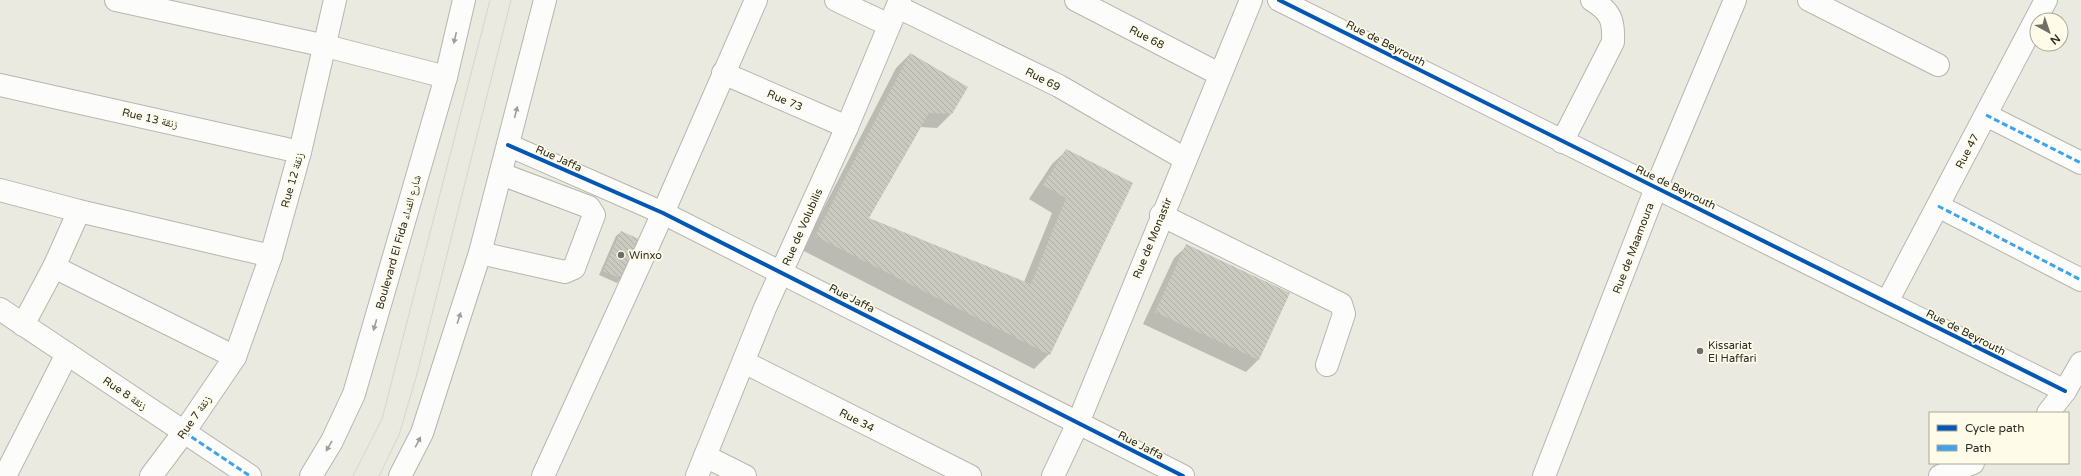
<svg xmlns="http://www.w3.org/2000/svg" width="2081" height="476" viewBox="0 0 2081 476" font-family="'Varela Round','Noto Naskh Arabic',sans-serif">
<style>
.shadow{fill:#0003}
.building{fill:url(#building-back-hatch)}
.lines{fill:none;stroke-linecap:round;stroke-linejoin:round}
.minor-casing{stroke:#b7b6ae;stroke-width:24}
.major-casing{stroke:#b7b6ae;stroke-width:24}
.minor{stroke:#fcfcfa;stroke-width:22}
.major{stroke:#fcfcfa;stroke-width:22}
.tram{stroke:#d5d5d2;stroke-width:1}
.quiet{stroke:#3ea3eb;stroke-width:3;stroke-dasharray:6 3;stroke-linecap:butt}
.cycleway-casing{stroke:#fefbe9;stroke-width:6}
.cycleway{stroke:#0057b8;stroke-width:4}
.oneway{fill:#9f9e9a}
.poi-dot{fill:#706e66;stroke:#fefbe9;stroke-width:1.5}
.labels{text-anchor:middle;stroke-width:3.5;stroke-linejoin:round;paint-order:stroke}
.street-label{font-size:11px;fill:#2d2c25;stroke:#fefbe9}
.poi-label{font-size:11px;fill:#2d2c25;stroke:#fefbe9;text-anchor:start}
</style>
<defs>
<pattern id="building-back-hatch" width="6" height="6" patternUnits="userSpaceOnUse"><rect width="6" height="6" fill="#cbcac1"/><path d="M-1 5l2 2M0 0l6 6M5-1l2 2" fill="none" stroke="#afaea6"/></pattern>
</defs>
<rect width="100%" height="100%" fill="#ebeae0"/>
<g class="shadow">
<path d="M910 54 951 114 937 128 920 127 867 219 1024 282 1052 213 1029 199 1052 164 1067 150 1132 183 1049 354 1034 369 802 250 896 68Z"/>
<path d="M621 232V278L617 283 599 275 616 236Z"/>
<path d="M1187 246 1289 293 1258 360 1246 372 1143 324 1174 258Z"/>
</g>
<g class="building">
<path d="M910 53 968 87 952 114 929 113 869 218 1031 284 1066 198 1043 185 1066 149 1133 183 1050 355 815 236Z"/>
<path d="M621 231 639 239 622 279 603 271Z"/>
<path d="M1186 244 1290 293 1259 360 1155 312Z"/>
</g>
<g class="lines">
<g class="minor-casing">
<g id="minor">
<path d="M116 0 326 46 446 77"/>
<path d="M836 0 889 25"/>
<path d="M1076 0 1219 74"/>
<path d="M1279 0 2065 391"/>
<path d="M1809 0 1938 65"/>
<path d="M898 7 1059 86 1185 159"/>
<path d="M723 73 847 127"/>
<path d="M0 85 300 152"/>
<path d="M1986 115 2081 163"/>
<path d="M1562 142 1613 42C1614 20 1611 12 1592 0"/>
<path d="M508 145 663 213 1183 476"/>
<path d="M0 190 79 211 271 256"/>
<path d="M1938 206 2081 280"/>
<path d="M1161 215 1341 304 1344 314 1327 365"/>
<path d="M480 253 565 272 574 268 594 215 589 207 501 174"/>
<path d="M54 267 235 357"/>
<path d="M1887 302 2046 0"/>
<path d="M0 309 250 476"/>
<path d="M23 325 54 267 79 211"/>
<path d="M744 362 970 476"/>
<path d="M2048 413 2065 391 2081 363"/>
<path d="M705 456 745 476"/>
<path d="M5 476 67 354"/>
<path d="M151 476 184 432 235 357 271 256 300 152 335 0"/>
<path d="M543 476 663 213 756 0"/>
<path d="M697 476 765 308 847 127 900 0"/>
<path d="M1053 476 1078 423 1251 0"/>
<path d="M1544 476 1656 188 1735 0"/>
<path d="M1940 476 1973 463"/>
</g>
</g>
<g class="major-casing">
<g id="major">
<path d="M311 476 332 441 354 394 446 77 464 0"/>
<path d="M400 476 422 433 480 253 545 0"/>
</g>
</g>
<use href="#minor" class="minor"/>
<use href="#major" class="major"/>
<g class="tram">
<path d="M353 476 382 419 490 0"/>
<path d="M379 476 399 435 417 374 511 0"/>
</g>
<g class="quiet">
<path d="M1986 115 2081 163"/>
<path d="M1938 206 2081 280"/>
<path d="M184 432 250 476"/>
</g>
<g class="cycleway-casing">
<g id="cycleway">
<path d="M1279 0 2065 391"/>
<path d="M508 145 663 213 1183 476"/>
</g>
</g>
<use href="#cycleway" class="cycleway"/>
</g>
<defs><path id="oneway-solid" d="M-6-.8H1V-3.2L6.5 0L1 3.2V.8H-6Z"/></defs>
<g class="oneway">
<use href="#oneway-solid" transform="translate(455 38) rotate(103)"/>
<use href="#oneway-solid" transform="translate(516 112) rotate(-76)"/>
<use href="#oneway-solid" transform="translate(459 318) rotate(-72)"/>
<use href="#oneway-solid" transform="translate(375 325) rotate(106)"/>
<use href="#oneway-solid" transform="translate(418 442) rotate(-62)"/>
<use href="#oneway-solid" transform="translate(329 446) rotate(120)"/>
</g>
<g class="poi-dot">
<circle cx="621" cy="255" r="4"/>
<circle cx="1700" cy="351" r="4"/>
</g>
<g class="labels">
<g class="street-label">
<text transform="translate(1147 37) rotate(27)" y="4">Rue 68</text>
<text transform="translate(1386 43) rotate(27)" y="4">Rue de Beyrouth</text>
<text transform="translate(1043 79) rotate(27)" y="4">Rue 69</text>
<text transform="translate(785 100) rotate(23)" y="4">Rue 73</text>
<text transform="translate(150 118) rotate(13)" y="4">Rue 13 زنقة</text>
<text transform="translate(1967 151) rotate(-62)" y="4">Rue 47</text>
<text transform="translate(559 158) rotate(24)" y="4">Rue Jaffa</text>
<text transform="translate(292 180) rotate(-74)" y="4">Rue 12 زنقة</text>
<text transform="translate(1676 187) rotate(26)" y="4">Rue de Beyrouth</text>
<text transform="translate(802 227) rotate(-66)" y="4">Rue de Volubilis</text>
<text transform="translate(1152 238) rotate(-68)" y="4">Rue de Monastir</text>
<text transform="translate(398 242) rotate(-74)" y="4">Boulevard El Fida شارع الفداء</text>
<text transform="translate(1633 248) rotate(-69)" y="4">Rue de Maamoura</text>
<text transform="translate(852 298) rotate(27)" y="4">Rue Jaffa</text>
<text transform="translate(1966 332) rotate(27)" y="4">Rue de Beyrouth</text>
<text transform="translate(125 393) rotate(34)" y="4">Rue 8 زنقة</text>
<text transform="translate(194 417) rotate(-55)" y="4">Rue 7 زنقة</text>
<text transform="translate(857 420) rotate(27)" y="4">Rue 34</text>
<text transform="translate(1141 445) rotate(27)" y="4">Rue Jaffa</text>
</g>
<g class="poi-label">
<text x="629" y="259">Winxo</text>
<text x="1708" y="349">Kissariat<tspan x="1708" dy="13">El Haffari</tspan></text>
</g>
</g>
<rect x="1929" y="412" width="140" height="52" fill="#fefbe9" stroke="#aaa89b"/>
<rect x="1937" y="425" width="20" height="6" fill="#0057b8" stroke="#aaa89b"/>
<text x="1965" y="432" font-size="12" fill="#2d2c25">Cycle path</text>
<rect x="1937" y="445" width="20" height="6" fill="#3ea3eb" stroke="#aaa89b"/>
<text x="1965" y="452" font-size="12" fill="#2d2c25">Path</text>
<g transform="translate(2049 32) rotate(140)"><circle r="19" fill="#fefbe9" stroke="#aaa89b"/>
<path d="M0-3L7 15L0 10L-7 15Z" fill="#706e66"/>
<text y="-6" font-size="11" font-weight="bold" text-anchor="middle" fill="#2d2c25">N</text>
</g>
</svg>
